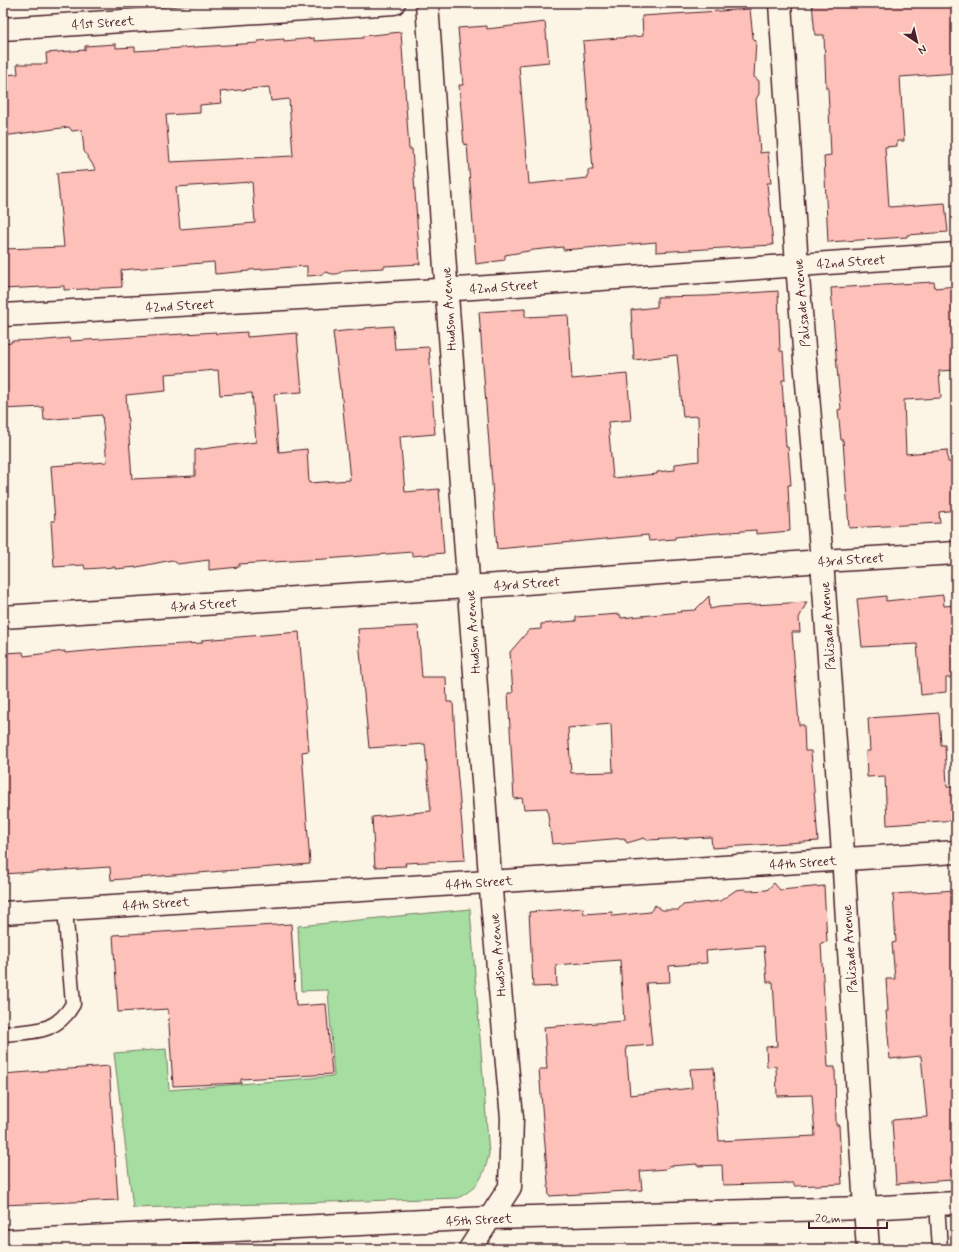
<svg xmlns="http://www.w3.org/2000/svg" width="959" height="1252" viewBox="0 0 959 1252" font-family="Mynerve,sans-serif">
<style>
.green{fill:#a6dda1;stroke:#787e66}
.building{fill:#fdc1b9;stroke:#4a1f2b;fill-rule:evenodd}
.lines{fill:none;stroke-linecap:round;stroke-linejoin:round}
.service-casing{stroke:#4a1f2b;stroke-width:17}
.minor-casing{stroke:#4a1f2b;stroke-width:25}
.tertiary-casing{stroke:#4a1f2b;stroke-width:25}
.service{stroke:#fcf5e5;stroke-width:14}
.minor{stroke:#fcf5e5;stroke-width:22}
.tertiary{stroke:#fcf5e5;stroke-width:22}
.labels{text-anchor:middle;stroke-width:3.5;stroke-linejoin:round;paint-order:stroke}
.street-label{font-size:13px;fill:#4a1f2b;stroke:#fcf5e5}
</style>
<rect width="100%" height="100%" fill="#fcf5e5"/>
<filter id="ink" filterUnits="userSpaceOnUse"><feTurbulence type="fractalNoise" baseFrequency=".025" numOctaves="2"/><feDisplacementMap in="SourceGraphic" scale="8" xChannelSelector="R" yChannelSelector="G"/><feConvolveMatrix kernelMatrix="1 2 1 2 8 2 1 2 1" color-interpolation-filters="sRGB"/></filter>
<g filter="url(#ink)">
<path class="green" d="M470 909 489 1154C484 1176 479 1187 458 1198L133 1208 114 1053 166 1049 169 1090 334 1076 328 990 301 991 298 926Z"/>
<g class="building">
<path d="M812 3H956V73L900 77 904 141H897V146L885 147 889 207 945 203 948 232 907 235V237L828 242 824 156 831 155 828 88H826L824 35H815Z"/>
<path d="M750 9 753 38 756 41 754 77 759 81V94L756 99 760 153 768 152 771 183H767L773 245 656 252V242L563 250V247L534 250 505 255V260L476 264 467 144 464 145 459 85H463L458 28 487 26V29L545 22 549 62 519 65 529 184 588 178V170H593L583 41 643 36 642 16Z"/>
<path d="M401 32 409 149H412L420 264 384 266V268L345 270 337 274H332L326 272 320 275 307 276V266L249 270V271L215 274 214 262 121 270 122 287 64 290V286L3 289V249L64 247 57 173 96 170 84 151 82 130 72 131 69 127 3 136V75L18 74 17 64H47L46 53 85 50V46L116 44V48L135 47V51L258 43V41L284 39V41L314 38V41L363 38V36ZM269 87 271 101 289 99 293 156 170 162 166 115 200 113V105L222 103 220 92ZM252 182 255 223 180 229 176 187Z"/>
<path d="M934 282 935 288 956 286V370L939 371 941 398 904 400 906 454 947 450 948 462H956V510L939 512 940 523 849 528 843 440H841L838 410 841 409 837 368 831 288Z"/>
<path d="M778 291 780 351H783L785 380H782L786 447H788L791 485H788L790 531 756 534V530L705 534 675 537V539L649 541 648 535 497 549 479 312 525 309V317L568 315 572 379 627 374 631 420 608 422 613 478 657 474V472L675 470V464L699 461 698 416 683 417 677 355 634 360 631 310 657 307V297L707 296Z"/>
<path d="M393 326 395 349 429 347 435 434 400 437 405 492 439 489 444 553 412 556V552L325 559 239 564V567L209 570V560L178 564 172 560 137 567 115 569V567L85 569 84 565 54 567 51 521H55L51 466 107 462 102 415 44 420 43 407 3 409V344L11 343V341L36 340V341L69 338 70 341 216 332V334L247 332V337L297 333 302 392 274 394 279 452 307 449 309 483 350 480 341 389H340L333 332 365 329V328ZM218 370 220 395 252 393 256 442 195 450V476L132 479 126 395 166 391 165 374Z"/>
<path d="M943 595 944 606 956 605V677L946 678V692L921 695 917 644 862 647 857 599 886 596V601Z"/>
<path d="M709 596 710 609 719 607 807 602 799 618 800 632H792L799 725H804L805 751H811L818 841 712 848 711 837 647 840 644 838 627 843 624 838 552 844 547 808 524 809 522 798 514 799 508 693H513L510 652 529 630 541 629V624L576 621V617L620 614 621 618 681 612 680 611 695 610ZM611 724 613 772 571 773 568 728Z"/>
<path d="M418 626 422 677H446L447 702H453L457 768 465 860 405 863 406 866 375 867 372 817 431 811 425 744 369 748 358 629Z"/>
<path d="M299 632 309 751 302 752 310 864 111 880 110 867 3 874V653L23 652 24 656 65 651V653L131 647 202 643V640Z"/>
<path d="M939 713 941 745H945L947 787H956V820L887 825 885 776 867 777 866 751H870L868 718Z"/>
<path d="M774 883 780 890 824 886 827 942 821 943 828 1067H835L836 1125H839L842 1184 794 1186V1183L723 1185 722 1165 697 1166V1164L669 1166 666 1169 640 1171 642 1190 549 1196 539 1069H547L544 1027 624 1021 620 960 556 965 557 986 533 987 529 912 583 908 584 914 612 912 613 916 650 912 655 905 662 910H679L683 905 720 901 736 890 744 889 747 891 767 890ZM764 946 767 982H773L777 1046 766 1047 767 1067 776 1066 777 1096 812 1095 815 1136 719 1141 714 1068 690 1069 692 1088 630 1095 626 1047 652 1045 646 983 670 982 669 966 707 963 706 951Z"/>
<path d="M956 890V1179H951V1180L896 1184 892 1120 927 1117 921 1056 890 1059 886 1011H888L886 979H895L892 943 896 942 893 894Z"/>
<path d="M291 924 296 1006 326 1004 332 1074 241 1079V1083L173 1086 168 1009 118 1012 113 935Z"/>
<path d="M109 1066 118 1200 3 1205V1074Z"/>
</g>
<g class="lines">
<g class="service-casing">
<g id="service">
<path d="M3 1034C33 1031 56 1034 73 1004L65 909"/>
<path d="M937 1204 940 1249"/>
</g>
</g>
<g class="minor-casing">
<g id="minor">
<path d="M427 3 445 268 492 903 512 1118 510 1187 470 1249"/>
<path d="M3 29 394 3"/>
<path d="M3 315 473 288 956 254"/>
<path d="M3 617 498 585 822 561 956 553"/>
<path d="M3 913 956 852"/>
<path d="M3 1241 489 1218 865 1208 956 1203"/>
</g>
</g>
<g class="tertiary-casing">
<path id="tertiary" d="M780 3 797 265 822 561 842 839 865 1208 868 1249"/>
</g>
<use href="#service" class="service"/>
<use href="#minor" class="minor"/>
<use href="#tertiary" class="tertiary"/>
</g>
</g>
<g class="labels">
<g class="street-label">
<text transform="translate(103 22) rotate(-4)" y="5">41st Street</text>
<text transform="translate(851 261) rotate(-4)" y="5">42nd Street</text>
<text transform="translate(504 286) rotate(-4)" y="5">42nd Street</text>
<text transform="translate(801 303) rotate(-95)" y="5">Palisade Avenue</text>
<text transform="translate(180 305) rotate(-3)" y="5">42nd Street</text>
<text transform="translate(448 309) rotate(-94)" y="5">Hudson Avenue</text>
<text transform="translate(851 559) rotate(-4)" y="5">43rd Street</text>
<text transform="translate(527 583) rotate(-4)" y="5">43rd Street</text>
<text transform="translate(204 604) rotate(-4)" y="5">43rd Street</text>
<text transform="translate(827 626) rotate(-94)" y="5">Palisade Avenue</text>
<text transform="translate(472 632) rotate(-94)" y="5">Hudson Avenue</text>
<text transform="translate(803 862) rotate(-4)" y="5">44th Street</text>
<text transform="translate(479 882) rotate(-4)" y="5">44th Street</text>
<text transform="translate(156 903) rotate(-4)" y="5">44th Street</text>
<text transform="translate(849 949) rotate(-94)" y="5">Palisade Avenue</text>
<text transform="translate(497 955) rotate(-95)" y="5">Hudson Avenue</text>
<text transform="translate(479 1219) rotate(-3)" y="5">45th Street</text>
</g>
</g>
<rect width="959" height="1252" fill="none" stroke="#fcf5e5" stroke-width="16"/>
<rect x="8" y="8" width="943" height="1236" fill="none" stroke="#4a1f2b" stroke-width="1.5" filter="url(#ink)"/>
<g transform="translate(917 42) rotate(145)" stroke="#fcf5e5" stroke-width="3" paint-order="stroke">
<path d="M0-3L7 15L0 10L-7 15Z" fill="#4a1f2b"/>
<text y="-6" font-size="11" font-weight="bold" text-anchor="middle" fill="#4a1f2b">N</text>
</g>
<path d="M809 1222v6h78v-6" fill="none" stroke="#4a1f2b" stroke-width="2"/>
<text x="815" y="1222" font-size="12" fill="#4a1f2b" stroke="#fcf5e5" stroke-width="3" paint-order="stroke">20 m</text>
</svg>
